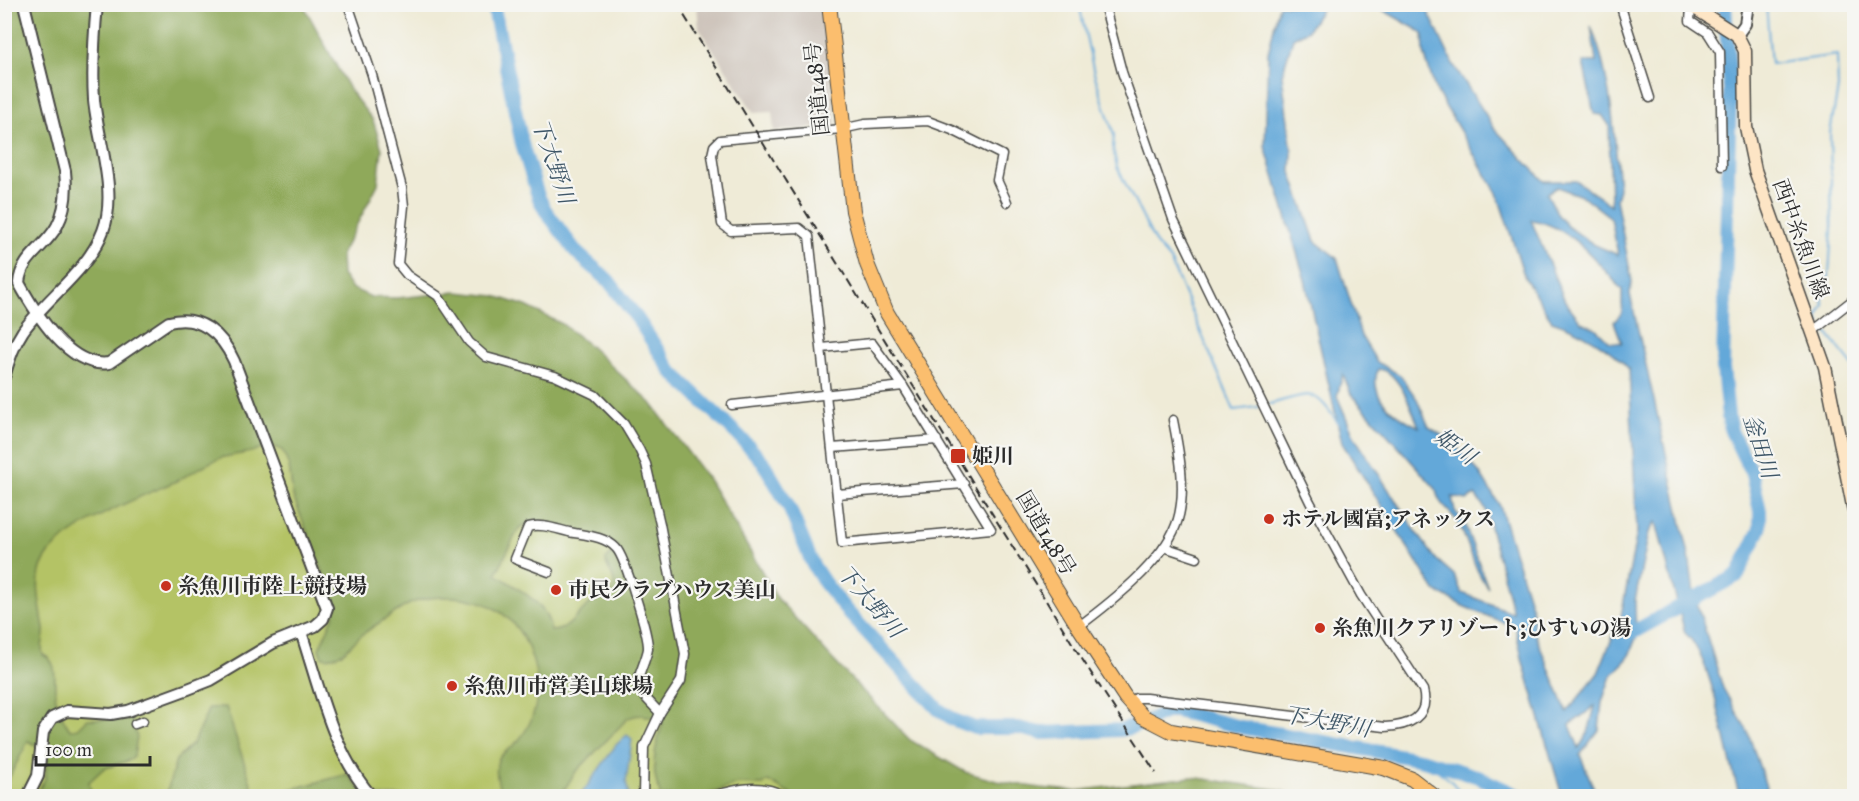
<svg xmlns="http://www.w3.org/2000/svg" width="1859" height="801" viewBox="0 0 1859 801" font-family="'IM FELL Great Primer','Noto Serif JP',serif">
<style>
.industrial{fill:#ccc2b9}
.green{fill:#b4c365;stroke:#707748;stroke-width:1.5}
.forest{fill:#8fa95a;stroke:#5d6a42;stroke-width:1.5;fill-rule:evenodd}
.water{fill:#63a8d9;stroke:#476a82;stroke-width:1.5;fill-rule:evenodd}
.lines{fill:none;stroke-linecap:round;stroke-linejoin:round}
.stream{stroke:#63a8d9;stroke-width:2}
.river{stroke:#63a8d9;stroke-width:14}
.minor-casing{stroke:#484845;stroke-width:11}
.tertiary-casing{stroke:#484845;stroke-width:14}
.secondary-casing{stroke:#484845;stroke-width:15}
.trunk-casing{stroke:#484845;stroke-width:16}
.minor{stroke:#fff;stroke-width:8}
.tertiary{stroke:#fff;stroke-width:10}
.secondary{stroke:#fde5c5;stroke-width:12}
.trunk{stroke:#fbbe6e;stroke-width:14}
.rail{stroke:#2b2b2b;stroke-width:2;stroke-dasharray:9 4.5;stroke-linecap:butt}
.poi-dot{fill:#c8321e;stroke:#f6f6f2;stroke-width:2}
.labels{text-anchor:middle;stroke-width:4.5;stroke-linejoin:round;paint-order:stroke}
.street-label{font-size:21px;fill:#2b2b2b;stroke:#f6f6f2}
.poi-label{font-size:21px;font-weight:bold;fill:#2b2b2b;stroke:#f6f6f2;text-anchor:start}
.water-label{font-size:22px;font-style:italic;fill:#3f5768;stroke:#f6f6f2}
</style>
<rect width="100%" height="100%" fill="#f6f6f2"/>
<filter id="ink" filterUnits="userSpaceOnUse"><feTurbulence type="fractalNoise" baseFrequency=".0167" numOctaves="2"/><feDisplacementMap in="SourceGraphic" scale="12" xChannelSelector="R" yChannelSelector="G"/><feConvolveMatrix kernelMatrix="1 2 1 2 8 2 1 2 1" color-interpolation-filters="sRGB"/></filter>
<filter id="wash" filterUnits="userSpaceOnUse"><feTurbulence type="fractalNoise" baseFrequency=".008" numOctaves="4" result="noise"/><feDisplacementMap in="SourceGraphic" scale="24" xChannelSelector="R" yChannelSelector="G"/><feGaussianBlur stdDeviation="1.35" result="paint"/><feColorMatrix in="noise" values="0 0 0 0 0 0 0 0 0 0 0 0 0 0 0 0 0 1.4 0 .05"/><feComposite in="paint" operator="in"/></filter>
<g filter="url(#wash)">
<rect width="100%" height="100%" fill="#efebd7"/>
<path class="industrial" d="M697 5H824L836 126 774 131 772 112 754 113 699 28Z"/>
<path class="green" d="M115 230 552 435 796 796H5V476Z"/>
<g class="forest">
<path d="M303 4 350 91 373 120 382 149 378 184 341 255 342 275 351 288 371 297 397 298 457 292 495 296 526 306 562 324 590 346 651 403 708 479 778 599 833 660 910 740 965 772 997 781 1040 788 1075 791 1191 777 1274 789 1298 796H793L768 781 763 785 738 784 703 796H661C650 771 654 748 663 723 649 717 641 711 627 719L575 773 560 796H501C499 785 494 772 498 760 500 754 509 750 514 745 534 726 542 695 535 669 524 621 493 596 444 597 429 597 414 600 401 609 388 617 375 625 363 634 348 646 343 660 322 657L319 649 334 615 335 602 293 496 289 466 282 450 268 444C253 455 238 453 221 458 205 463 191 474 176 481 141 497 63 526 44 561 33 580 41 608 44 629 45 639 40 645 43 655 61 662 52 684 56 699 58 710 64 721 70 730L78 728 88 719H131L137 737 134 756 130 760 103 769 89 782 92 796H35L45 779 48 751 28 741 5 786V5ZM526 524 618 546 606 560C606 570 616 576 614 587 611 600 597 598 588 605 575 616 570 630 551 631 548 603 518 589 496 574L519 528Z"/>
<path d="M226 707 255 796H166L176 760 193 743 209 708Z"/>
<path d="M348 774 365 796H265Z"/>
</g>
<g class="water">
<path d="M1279 5H1324L1308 30 1293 38 1282 75 1292 152 1291 172 1315 241 1337 258 1361 336 1377 362 1400 375 1417 399 1429 427 1451 441 1479 472 1500 506 1532 609 1534 632 1567 712 1598 673 1621 616 1637 532 1629 369C1609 347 1580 330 1552 321L1525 278 1497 193 1435 89 1424 53 1423 33 1374 5H1425L1453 64 1495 129 1544 181H1576L1611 205 1609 125 1602 115 1594 114 1583 62H1596L1591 26C1611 76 1615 136 1619 189L1616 199 1632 281 1630 294 1689 555 1694 594 1723 688 1748 732 1769 796H1740C1726 757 1714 658 1685 633L1656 522 1649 532 1635 601 1636 638 1628 658 1611 676 1602 702 1599 730 1580 755 1597 796H1562L1523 662 1515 627 1465 607 1435 591 1342 443 1305 280 1265 146 1268 53ZM1557 187 1584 197 1611 218 1618 255 1595 245 1567 226 1558 215 1547 193ZM1531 220C1569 225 1598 262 1622 290V313L1614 322 1622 343 1610 342 1595 328 1581 322 1565 301ZM1378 369C1399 370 1412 410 1419 427 1397 416 1367 399 1378 369ZM1343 374 1351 394 1436 489C1437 504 1448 508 1456 520 1470 541 1472 568 1488 588L1464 522 1455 511 1452 497 1467 500 1475 495 1485 508 1513 613 1462 593 1454 575 1436 559 1417 533 1355 438 1337 396ZM1595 706 1588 733 1579 748 1570 725Z"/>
<path d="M627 735 632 739 626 782 629 796H580L616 745Z"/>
</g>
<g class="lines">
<g class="stream">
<path d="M1079 4 1094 73 1114 135 1113 149 1117 167 1156 244 1170 260 1234 410 1258 407"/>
<path d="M1766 4 1771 64 1837 55 1838 88 1830 133 1832 227 1829 276 1822 298 1824 305 1817 319 1820 323"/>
<path d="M1823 328 1854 367"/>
<path d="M1270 404C1313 393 1312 386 1339 424"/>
<path d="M1425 760 1453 783 1462 796"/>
</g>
<g class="river">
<path d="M493 4 522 144 538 196 545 210 577 253 608 280 637 318 672 372 739 436 763 462 789 507 813 565 824 582 845 609 938 709 954 720 975 728H1019L1040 733 1120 730 1134 727 1168 711H1176L1241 727 1424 760 1476 776 1519 796"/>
<path d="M1623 641 1626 636 1738 575 1760 529V511L1752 474 1731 431 1728 416 1723 368 1730 91 1725 4"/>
</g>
</g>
</g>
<g filter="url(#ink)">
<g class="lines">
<g class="minor-casing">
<g id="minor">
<path d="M348 4 372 75 402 188 404 206 398 264 407 275 438 296 469 342 486 357 555 376 595 395 624 424 639 449 646 464 660 524 685 654 681 681 660 713 644 747 643 796"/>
<path d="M1104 4 1122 72 1173 219 1310 502 1361 595 1423 690C1430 718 1408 726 1385 727L1146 698H1136L1130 704"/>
<path d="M1620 4 1650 98"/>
<path d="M1693 5 1691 7 1690 21 1708 33 1720 52 1722 166"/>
<path d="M1813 331 1854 299"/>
<path d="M822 348 872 343 903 386 991 529 842 543 809 236 799 228 731 231 722 224 712 155 714 146 720 140 842 129 865 124 928 121 952 130 1002 155 997 180 1007 202"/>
<path d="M732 405 903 386"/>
<path d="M832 448 937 440"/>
<path d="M837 494 964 484"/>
<path d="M1164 547 1197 558"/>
<path d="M549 572 515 559 528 527C540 523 556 529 569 532 584 535 605 536 616 548 625 557 649 636 648 649 646 660 639 673 637 684L642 694 660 713"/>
<path d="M1078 627C1110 603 1162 563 1176 525 1188 494 1179 451 1173 420"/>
<path d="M135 724 143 721"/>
<path d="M713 796C738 788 761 783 785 796"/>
</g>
</g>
<g class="tertiary-casing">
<g id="tertiary">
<path d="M24 4 65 171C67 190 66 209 57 226 46 247 21 257 19 283 35 312 69 369 109 363L169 322C200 314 222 334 234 361L327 608 323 619 315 626 273 643 211 680 188 689 128 711 111 714 67 711 52 718 43 732 38 776 28 796"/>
<path d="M1737 35 1745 24 1748 4"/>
<path d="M4 377C9 361 13 346 23 331 47 297 88 271 103 231 118 192 98 141 94 100 92 68 94 37 97 4"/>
<path d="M301 632C320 689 332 750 371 796"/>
</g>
</g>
<g class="secondary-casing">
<path id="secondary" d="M1688 4 1737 35 1745 51 1746 127 1755 170 1825 367 1854 511"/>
</g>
<g class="trunk-casing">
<path id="trunk" d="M829 4 853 211 867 264 887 313 1077 624 1125 697 1142 716 1171 731 1384 768 1412 779 1434 796"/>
</g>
<use href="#minor" class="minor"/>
<use href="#tertiary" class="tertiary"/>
<use href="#secondary" class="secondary"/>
<use href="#trunk" class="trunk"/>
<path class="rail" d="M677 4 1082 659 1156 773"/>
</g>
</g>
<g class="poi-dot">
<rect x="950" y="448" width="16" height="16" rx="3"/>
<circle cx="1269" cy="519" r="6"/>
<circle cx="166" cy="586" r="6"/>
<circle cx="556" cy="590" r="6"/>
<circle cx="1320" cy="628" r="6"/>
<circle cx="452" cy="686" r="6"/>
</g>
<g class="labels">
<g class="street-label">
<text transform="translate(817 89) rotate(-96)" y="7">国道148号</text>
<text transform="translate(1801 239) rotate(70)" y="7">西中糸魚川線</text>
<text transform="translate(1046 533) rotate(59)" y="7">国道148号</text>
</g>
<g class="poi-label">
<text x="972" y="463">姫川</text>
<text x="1281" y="526">ホテル國富;アネックス</text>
<text x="178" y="593">糸魚川市陸上競技場</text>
<text x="568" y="597">市民クラブハウス美山</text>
<text x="1332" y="635">糸魚川クアリゾート;ひすいの湯</text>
<text x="464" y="693">糸魚川市営美山球場</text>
</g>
<g class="water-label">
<text transform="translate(554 161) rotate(71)" y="8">下大野川</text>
<text transform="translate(1456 446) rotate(36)" y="8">姫川</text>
<text transform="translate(1761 446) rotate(72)" y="8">釜田川</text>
<text transform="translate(871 601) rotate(49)" y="8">下大野川</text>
<text transform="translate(1327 721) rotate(10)" y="8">下大野川</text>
</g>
</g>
<rect width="1859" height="801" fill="none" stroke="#f6f6f2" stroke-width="24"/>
<path d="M36 756v9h114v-9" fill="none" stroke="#2b2b2b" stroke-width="3"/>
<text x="45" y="756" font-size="18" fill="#2b2b2b" stroke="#f6f6f2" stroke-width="4.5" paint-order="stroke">100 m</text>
</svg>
